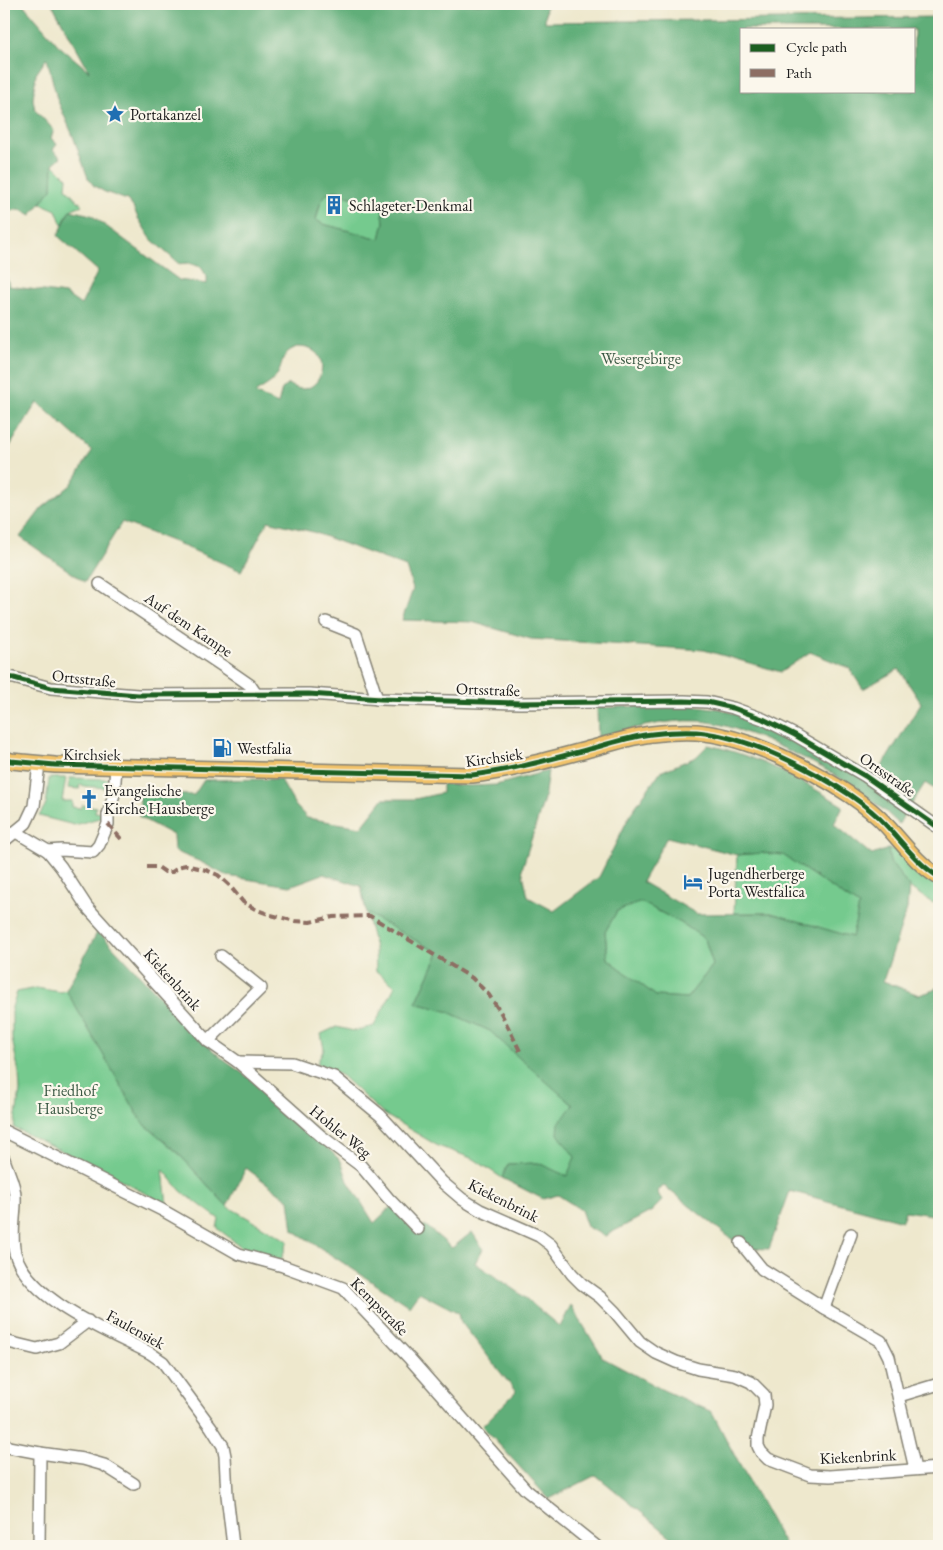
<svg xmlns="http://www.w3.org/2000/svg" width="943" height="1550" viewBox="0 0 943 1550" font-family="'EB Garamond',serif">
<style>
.green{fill:#75ca8e;stroke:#487355}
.forest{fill:#60ae79;stroke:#3e654a;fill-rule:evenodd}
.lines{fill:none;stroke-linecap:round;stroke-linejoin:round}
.minor-casing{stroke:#858274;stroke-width:14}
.major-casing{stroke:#858274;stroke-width:18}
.minor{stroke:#fff;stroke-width:11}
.major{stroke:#f2c36a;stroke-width:15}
.quiet{stroke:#8d6e63;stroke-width:4;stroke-dasharray:8 4;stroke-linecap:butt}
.cycleway-casing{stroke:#fbf7ec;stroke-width:8}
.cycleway{stroke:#1b5e20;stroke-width:5}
.labels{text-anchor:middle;stroke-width:4.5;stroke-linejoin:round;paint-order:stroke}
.poi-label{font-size:16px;fill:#1c1c1c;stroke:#fbf7ec;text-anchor:start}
.park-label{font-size:16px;fill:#3b5944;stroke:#fbf7ec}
.street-label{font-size:16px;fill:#1c1c1c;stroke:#fbf7ec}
</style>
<rect width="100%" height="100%" fill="#fbf7ec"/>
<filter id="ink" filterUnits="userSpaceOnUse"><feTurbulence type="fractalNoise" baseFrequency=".02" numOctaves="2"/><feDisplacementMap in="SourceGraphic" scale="10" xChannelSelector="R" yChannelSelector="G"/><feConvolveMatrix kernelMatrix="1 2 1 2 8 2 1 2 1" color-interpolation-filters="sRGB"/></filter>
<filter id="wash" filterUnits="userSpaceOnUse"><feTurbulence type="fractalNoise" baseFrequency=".0096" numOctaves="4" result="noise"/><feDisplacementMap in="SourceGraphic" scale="20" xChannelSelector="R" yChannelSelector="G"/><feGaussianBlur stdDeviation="1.12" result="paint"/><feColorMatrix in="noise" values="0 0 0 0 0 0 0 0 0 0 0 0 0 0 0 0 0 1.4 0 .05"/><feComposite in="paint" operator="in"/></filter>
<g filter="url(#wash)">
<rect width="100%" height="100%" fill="#eee8cd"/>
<g class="green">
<path d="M53 164 67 178 66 188 82 205 70 210 62 225 56 210 40 203 52 189Z"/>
<path d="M334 191H339L347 196 382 205 384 222 380 239 323 224 316 220C320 208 320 194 334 191Z"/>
<path d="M49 778H66L62 801H72V807L81 808 82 805 96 807 95 812 102 813 103 817 74 825 39 816 46 804Z"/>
<path d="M70 778 112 779 108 794 106 791 107 789 105 788 83 786 82 784 79 786 80 789 68 788Z"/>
<path d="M888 849H899L939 884V904L931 902 909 887 890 862Z"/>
<path d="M762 853 783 855 859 906 852 937 771 913H734L737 855Z"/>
<path d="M641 902 683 924 705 939 713 965 687 998 656 996 608 959 605 932 617 911Z"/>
<path d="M366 913 439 953 416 1003 446 1011 490 1031 517 1056 574 1105 560 1123 575 1157 567 1177 539 1163 509 1164 502 1178 474 1159 438 1146 382 1113 342 1076 317 1063 324 1049 321 1034 336 1027 354 1031 374 1026 395 986 376 971 375 948Z"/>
<path d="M36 988 61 992 66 990 142 1122 178 1153 227 1206 288 1241 281 1260 244 1249 217 1228 219 1219 181 1191 163 1169 167 1205 108 1173 14 1128 20 1091 19 1073 12 1039V1007L17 992Z"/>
</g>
<g class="forest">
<path d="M4 4H23L58 45 89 71 52 4H546L545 22 939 17V792L925 783 911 805 874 779 921 703 899 669 863 689 849 668 810 652 781 672 704 650 531 639 472 622 402 620 413 589 406 567 313 532 268 521 241 571 174 542 122 522 85 582 20 537 42 508 71 485 92 451 37 402 4 456V267L9 286 65 294 81 305 98 271 58 236 70 210 91 215 179 280 207 284V277L201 267 188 263 179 264 151 239 138 218 133 207 127 200 105 192 94 186 88 178 73 136 57 99 47 58 36 74 33 99 35 110 54 130 51 138 57 144 53 150 61 157 53 164 52 189 31 215 19 209 4 213ZM742 29H914V91H742ZM334 191H339L347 196 382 206 384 222 380 239 323 224 316 220C319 208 320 194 334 191ZM298 347C340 347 320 406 288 384L282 389 278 404 255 393C261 388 271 384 275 378 285 365 279 352 298 347Z"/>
<path d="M681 704 721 709 778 729 832 757 907 809 899 824C859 785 809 758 757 737 739 730 719 722 699 721 665 719 631 729 598 737L597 708Z"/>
<path d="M708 745C756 755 801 780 843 806L834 824 872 855 888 849 890 862 909 887 907 909 883 981 919 995 935 990 939 985V1216L905 1211 902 1221 790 1191 769 1249 743 1248 664 1186 657 1191 662 1201 652 1211 605 1236 587 1227 581 1210 558 1195 543 1199 502 1178 508 1164 538 1163 567 1176 575 1157 558 1134 559 1123 573 1105 517 1056 490 1031 446 1011 416 1003 439 953 366 913 361 886 323 874 290 886 227 876 201 862 174 851 173 835 139 817 140 794 194 795 204 780 280 779 295 805 307 818 361 827 383 799H415L442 793V784L470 786 496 785 548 771 544 799 522 869 528 897 554 911 599 877 631 813 660 772 696 757ZM667 837 737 855 762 853 783 855 859 906 852 937 771 913 697 914 642 882ZM641 902 683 924 705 939 713 965 687 998 656 996 608 959 605 932 617 911Z"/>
<path d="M98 931 200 1039 225 1061 252 1080 287 1114 332 1152 341 1161 348 1181 374 1223 392 1206 416 1233 425 1225 452 1248 472 1232 483 1249 475 1263 517 1291 560 1327 571 1305 603 1358 661 1389 712 1412 737 1460 785 1546H682L596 1475 549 1499 482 1426 516 1392 461 1322 459 1313 419 1292 409 1306 293 1230 289 1200 246 1168 227 1206 178 1153 142 1122 66 990Z"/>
</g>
</g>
<g filter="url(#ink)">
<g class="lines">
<g class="minor-casing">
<g id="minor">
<path d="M100 584 227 669 250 685 256 694"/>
<path d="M326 622 356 634 377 699"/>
<path d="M4 677 14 678 51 688 138 695 309 694 381 699 520 703 684 701 707 702 733 708 763 719 795 735 865 776 939 828"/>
<path d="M16 832 48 851 61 867 87 907 208 1041 238 1062 321 1136 361 1166 388 1198 418 1229"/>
<path d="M4 841 26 823 34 806 39 764"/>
<path d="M48 851 61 850 93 852 99 845 108 824V815L114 794 116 767"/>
<path d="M208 1041 261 988 221 956"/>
<path d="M238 1062 292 1063 334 1077 380 1115 442 1182 462 1199 480 1210 539 1236 551 1245 572 1274 582 1284 600 1297 615 1312 640 1342 656 1353 676 1362 698 1369 735 1375 751 1382 764 1395 765 1405 758 1439V1446L761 1452 768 1459 810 1475 830 1476 939 1468"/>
<path d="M4 1131 162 1210 239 1254 283 1266 343 1288 410 1359 526 1490 596 1546"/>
<path d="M4 1159C7 1170 15 1184 15 1196 16 1215 10 1234 15 1253 29 1301 109 1332 150 1353L163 1362 211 1427 223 1446 225 1456 227 1495 233 1546"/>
<path d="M741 1243 762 1269 824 1308 881 1341 889 1357 915 1469"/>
<path d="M824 1308 851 1234"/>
<path d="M4 1341 37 1349 59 1343 88 1321"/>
<path d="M899 1396 939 1384"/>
<path d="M4 1443 8 1447 40 1453 39 1546"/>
<path d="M40 1453 83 1459 104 1465 134 1484"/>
</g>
</g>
<g class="major-casing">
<path id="major" d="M4 759 11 761 55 765 472 775C514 770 555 758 597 747 615 742 634 736 652 734 669 732 688 730 705 733 752 739 811 769 850 795 863 804 875 813 885 824 902 842 917 864 939 877"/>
</g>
<use href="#minor" class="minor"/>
<use href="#major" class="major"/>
<g class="quiet">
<path d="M108 824 122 840"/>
<path d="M147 867H158L165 872H172L181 866 186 865 206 870 218 875 229 885 243 902 257 910 271 915 295 921 310 922 333 917 370 916 472 978 489 995 501 1013 520 1051"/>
</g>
<g class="cycleway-casing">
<g id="cycleway">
<path d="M4 677 14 678 51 688 138 695 309 694 381 699 520 703 684 701 707 702 733 708 763 719 795 735 865 776 939 828"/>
<path d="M4 759 11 761 55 765 472 775C514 770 555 758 597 747 615 742 634 736 652 734 669 732 688 730 705 733 752 739 811 769 850 795 863 804 875 813 885 824 902 842 917 864 939 877"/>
</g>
</g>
<use href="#cycleway" class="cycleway"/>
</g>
</g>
<defs>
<g id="sight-bare" transform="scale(1.5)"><path d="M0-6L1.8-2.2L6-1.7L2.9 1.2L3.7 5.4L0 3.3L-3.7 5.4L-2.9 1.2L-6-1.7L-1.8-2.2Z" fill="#1f6fb2" stroke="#fbf7ec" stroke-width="2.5" paint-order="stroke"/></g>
<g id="building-bare" transform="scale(1.5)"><path d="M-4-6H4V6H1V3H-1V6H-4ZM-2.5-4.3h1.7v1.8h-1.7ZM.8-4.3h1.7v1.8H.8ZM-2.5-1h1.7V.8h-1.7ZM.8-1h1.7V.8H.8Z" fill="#1f6fb2" stroke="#fbf7ec" stroke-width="2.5" paint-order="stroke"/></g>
<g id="fuel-bare" transform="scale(1.5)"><path d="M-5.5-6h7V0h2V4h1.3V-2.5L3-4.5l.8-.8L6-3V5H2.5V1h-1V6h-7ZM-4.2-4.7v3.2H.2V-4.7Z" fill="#1f6fb2" stroke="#fbf7ec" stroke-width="2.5" paint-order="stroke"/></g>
<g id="church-bare" transform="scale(1.5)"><path d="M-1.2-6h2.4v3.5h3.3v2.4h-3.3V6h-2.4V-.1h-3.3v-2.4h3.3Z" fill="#1f6fb2" stroke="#fbf7ec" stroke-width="2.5" paint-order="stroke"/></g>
<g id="hotel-bare" transform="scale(1.5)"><path d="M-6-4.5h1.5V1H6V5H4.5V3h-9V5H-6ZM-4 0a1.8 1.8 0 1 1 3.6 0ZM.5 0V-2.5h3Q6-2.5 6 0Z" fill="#1f6fb2" stroke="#fbf7ec" stroke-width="2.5" paint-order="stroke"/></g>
</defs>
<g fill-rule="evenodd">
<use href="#sight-bare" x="115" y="114"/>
<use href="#building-bare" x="334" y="205"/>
<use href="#fuel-bare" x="222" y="748"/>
<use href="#church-bare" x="89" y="799"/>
<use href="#hotel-bare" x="693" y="882"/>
</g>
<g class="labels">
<g class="poi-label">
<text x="130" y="120">Portakanzel</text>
<text x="349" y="211">Schlageter-Denkmal</text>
<text x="237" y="754">Westfalia</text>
<text x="104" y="796">Evangelische<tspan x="104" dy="18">Kirche Hausberge</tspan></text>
<text x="708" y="879">Jugendherberge<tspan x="708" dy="18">Porta Westfalica</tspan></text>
</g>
<g class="park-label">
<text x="641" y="364">Wesergebirge</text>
<text x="70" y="1096">Friedhof<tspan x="70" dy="18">Hausberge</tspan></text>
</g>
<g class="street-label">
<text transform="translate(189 624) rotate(34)" y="6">Auf dem Kampe</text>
<text transform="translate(84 678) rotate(6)" y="6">Ortsstraße</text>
<text transform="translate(488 689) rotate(2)" y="6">Ortsstraße</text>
<text transform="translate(92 754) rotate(1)" y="6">Kirchsiek</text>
<text transform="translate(494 757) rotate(-8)" y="6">Kirchsiek</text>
<text transform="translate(888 774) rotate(35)" y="6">Ortsstraße</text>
<text transform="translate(173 979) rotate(48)" y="6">Kiekenbrink</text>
<text transform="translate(341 1131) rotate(39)" y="6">Hohler Weg</text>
<text transform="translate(504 1200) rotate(27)" y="6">Kiekenbrink</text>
<text transform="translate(380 1306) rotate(45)" y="6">Kempstraße</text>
<text transform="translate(136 1329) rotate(29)" y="6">Faulensiek</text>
<text transform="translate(858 1456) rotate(-3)" y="6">Kiekenbrink</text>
</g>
</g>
<rect width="943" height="1550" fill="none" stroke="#fbf7ec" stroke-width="20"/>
<rect x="740" y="28" width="175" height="65" fill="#fbf7ec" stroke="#a29f99"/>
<rect x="750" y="44" width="25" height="8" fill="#1b5e20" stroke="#a29f99"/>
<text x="786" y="52" font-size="15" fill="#1c1c1c">Cycle path</text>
<rect x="750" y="69" width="25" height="8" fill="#8d6e63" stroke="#a29f99"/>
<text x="786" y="78" font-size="15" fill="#1c1c1c">Path</text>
</svg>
